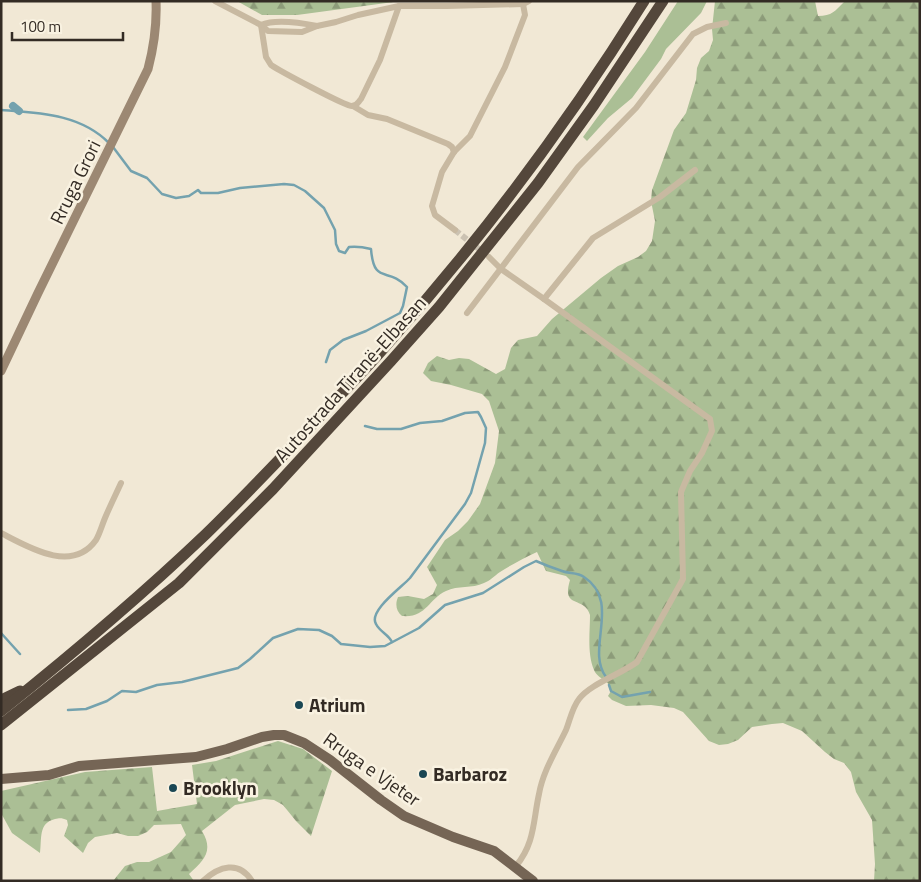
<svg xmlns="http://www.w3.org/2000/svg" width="921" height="882" viewBox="0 0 921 882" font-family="'Titillium Web',sans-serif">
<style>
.green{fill:#abbf95}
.forest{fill:url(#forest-firs)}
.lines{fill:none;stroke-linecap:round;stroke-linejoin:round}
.stream{stroke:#74a2ae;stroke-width:2.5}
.canal{stroke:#74a2ae;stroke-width:8}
.minor-tunnel{stroke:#cbc2b2;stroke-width:6;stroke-dasharray:6 3;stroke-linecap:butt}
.minor{stroke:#c8b9a1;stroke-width:6}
.secondary{stroke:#9c8873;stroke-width:9}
.primary{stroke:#756555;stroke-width:10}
.motorway{stroke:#54473b;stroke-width:11}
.poi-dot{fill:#1a4754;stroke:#f9f2e1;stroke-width:2}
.labels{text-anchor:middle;stroke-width:5;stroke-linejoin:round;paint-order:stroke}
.street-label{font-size:19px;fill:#332b24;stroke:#f9f2e1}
.poi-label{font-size:19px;font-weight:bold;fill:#332b24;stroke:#f9f2e1;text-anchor:start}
</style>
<defs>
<pattern id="forest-firs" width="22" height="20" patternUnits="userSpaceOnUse" patternTransform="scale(1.25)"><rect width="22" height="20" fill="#abbf95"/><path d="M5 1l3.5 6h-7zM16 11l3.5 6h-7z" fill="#8c9b79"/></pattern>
</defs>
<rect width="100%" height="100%" fill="#f1e8d5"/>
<path class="green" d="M678 1H707L701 13 666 49 661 59 632 98 608 118 587 141 583 137 645 52Z"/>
<g class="forest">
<path d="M237 1H401L297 15H262Z"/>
<path d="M715 1H815L818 16C832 16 835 11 845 1H920V881H874L875 864 872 820 856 792 851 772 844 763 834 759 825 752 802 731 783 723 772 724 752 727 738 740 728 744 719 745 709 741 683 712 674 708 651 705 626 706 612 700 608 696C618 682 598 681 594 670 587 653 590 633 590 615 584 595 561 610 570 580L566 576 546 571 537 552C524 558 511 565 500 572 494 576 490 581 484 583 472 589 458 585 446 591 428 599 427 618 402 616 396 611 395 604 398 597L408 596 424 599 433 594 437 585 427 567 445 540 458 531 468 521 480 504 495 463 499 431 489 401 482 394 451 385 431 381 423 373 428 363 437 356 449 360 459 358 469 359 496 374 505 369 511 348 518 340 537 336 552 319 601 278 618 266 638 257 646 251 652 241 655 221 651 201 652 190 674 130 686 113 696 80 697 68 701 58 709 51 713 40 712 29Z"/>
<path d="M278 741 303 749 332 771 311 836 296 821 283 805 274 800 264 799 235 805 202 831C214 851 204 860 189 874L194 881H113L125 866 137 862H149L171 852 186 835 181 824 154 825 147 832 138 836H128L117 833 95 837 88 843 83 853 64 836 68 825 67 820C62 818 60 818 55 819 38 823 42 839 40 853L12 833 1 813V791L85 772 152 767 157 811 197 804 192 765 216 761Z"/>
</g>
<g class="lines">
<g class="stream">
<path d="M1 110C40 113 80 114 109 143"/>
<path d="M113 147 131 171 147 178 162 194 176 198 189 196 198 190 201 193H218L240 188 284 184 294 185 305 191 324 208 335 230 336 244 339 251 345 253 349 247C357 246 363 247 371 249 374 286 388 266 407 287L403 306 400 313 366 331 343 340 330 350 326 362"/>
<path d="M365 426 377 429H401L420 423 442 421 465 413 478 412 481 417 486 428 485 443 471 493 465 504 410 578C402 587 368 611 376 624 380 632 388 634 392 642"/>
<path d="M1 633 20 654"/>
<path d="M609 685 611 691 622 697 650 692"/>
<path d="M68 710 86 709 107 701 122 691 136 692 157 685 182 682 238 668 250 659 273 638 298 629 319 630 332 636 341 644 370 647 385 646 419 628 445 605 483 593 524 567 536 561C545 565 553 568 562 571 569 574 577 572 584 577 622 602 585 649 606 677"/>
</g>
<path class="canal" d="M13 106 19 111"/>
<path class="minor-tunnel" d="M455 230 484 253"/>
<g class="minor">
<path d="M215 1 261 25 268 31 302 32 317 26 336 22 358 15 399 6H447L523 4 529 1"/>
<path d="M261 25 266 57 271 65C280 71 345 106 352 106 357 106 358 102 361 99L380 60 399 6"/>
<path d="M261 25C275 19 302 23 317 26"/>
<path d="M353 106 368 115 387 119 448 144 452 147 454 152"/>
<path d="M455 230 435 215 432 206 442 172 454 152 470 136 505 67 525 15 523 4"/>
<path d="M489 257 501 269 544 299"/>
<path d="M467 313 578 167 636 108 693 34 707 27 726 23"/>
<path d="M1 533C28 547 72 574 96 540 100 533 102 525 105 518 110 506 116 494 121 483"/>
<path d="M516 866C535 843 533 821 539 794 543 771 556 751 566 730 570 720 572 708 579 699 590 684 621 674 637 662L683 579 681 492 690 471 702 453 712 431 710 419 544 299 593 238 660 197 695 170"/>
<path d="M203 881C219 866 239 860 252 881"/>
</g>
<path class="secondary" d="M1 371 38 293 148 69C154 46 157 25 156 1"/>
<path class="primary" d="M1 779 49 775 79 766 196 757 227 749 262 737 274 735H284L304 743 330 760 381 800 404 816 453 837 494 851 533 881"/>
<g class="motorway">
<path d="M1 700 20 691"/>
<path d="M1 711C71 655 141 596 206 534 243 498 278 461 314 423 337 398 361 374 383 349 479 242 568 123 644 1"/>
<path d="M1 725 179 583 273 489 391 361 439 307 538 183 594 105 663 1"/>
</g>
</g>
<g class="poi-dot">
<circle cx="299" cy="705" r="5"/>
<circle cx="423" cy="774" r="5"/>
<circle cx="173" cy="788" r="5"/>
</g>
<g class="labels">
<g class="street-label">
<text transform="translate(75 182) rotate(-64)" y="7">Rruga Grori</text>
<text transform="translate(350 379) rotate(-48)" y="7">Autostrada Tiranë-Elbasan</text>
<text transform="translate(372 769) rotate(35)" y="7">Rruga e Vjeter</text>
</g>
<g class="poi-label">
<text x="309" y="712">Atrium</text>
<text x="433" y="781">Barbaroz</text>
<text x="183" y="795">Brooklyn</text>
</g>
</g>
<rect width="921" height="882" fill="none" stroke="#332b24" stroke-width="5"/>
<path d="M12 32v8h111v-8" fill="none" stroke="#332b24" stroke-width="2.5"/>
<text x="20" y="32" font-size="15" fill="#332b24" stroke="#f9f2e1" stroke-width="4" paint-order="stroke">100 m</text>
</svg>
